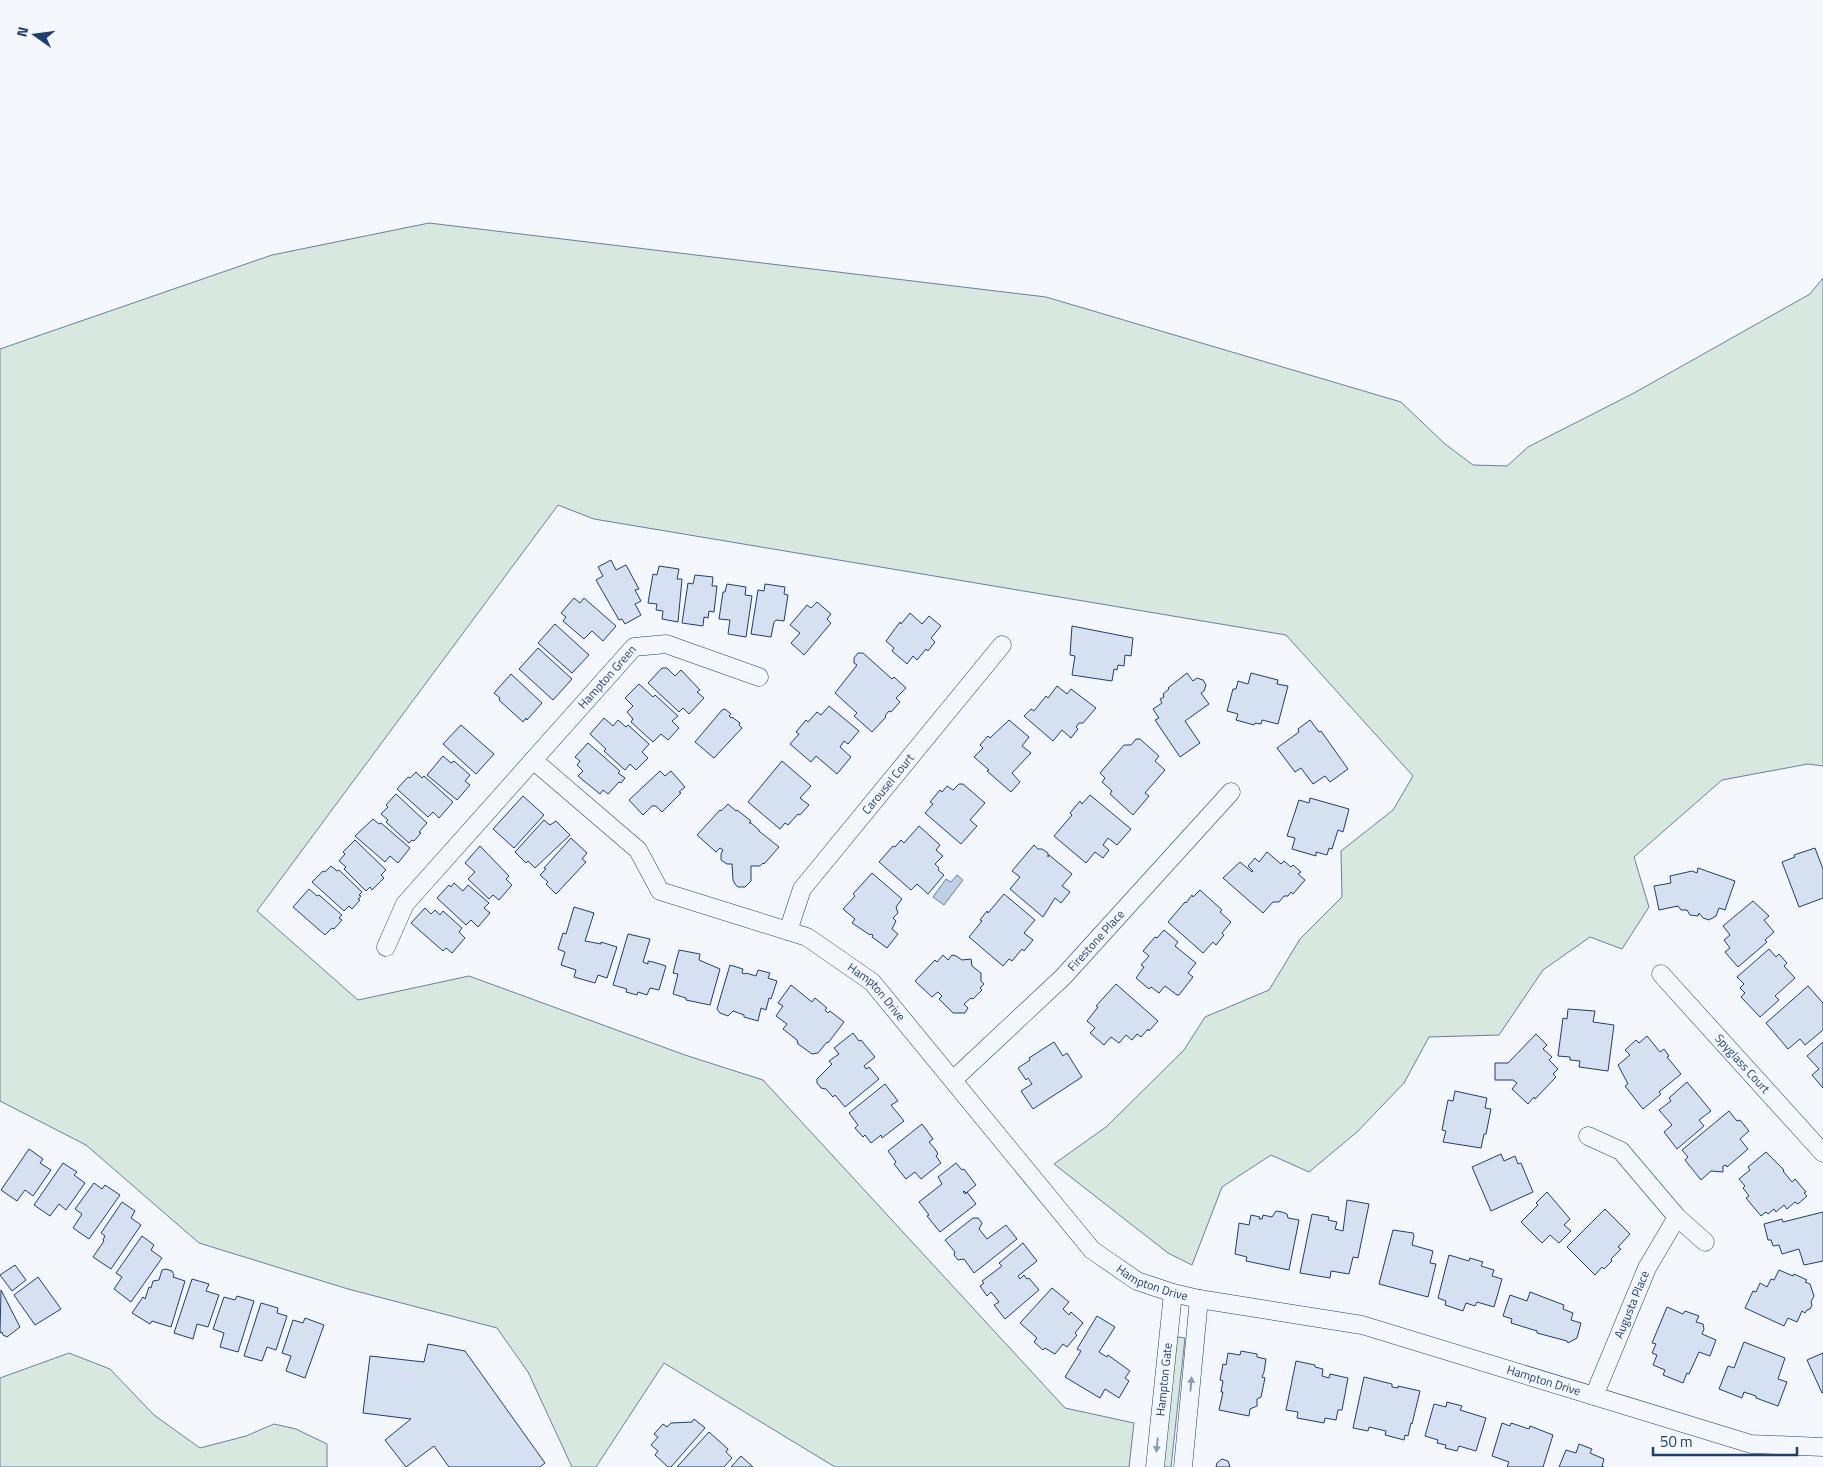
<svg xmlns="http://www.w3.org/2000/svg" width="1823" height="1467" viewBox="0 0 1823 1467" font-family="'Titillium Web',sans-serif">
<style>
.green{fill:#d7e8df;stroke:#687fa3}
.water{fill:#bed0e5;stroke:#687fa3}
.building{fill:#d5e0f0;stroke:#1d3f73}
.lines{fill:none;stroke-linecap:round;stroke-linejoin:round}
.street-casing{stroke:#1d3f73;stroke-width:19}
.street{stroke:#f4f7fb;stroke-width:18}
.oneway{fill:#889bb7}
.labels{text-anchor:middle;stroke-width:4;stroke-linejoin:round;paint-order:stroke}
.street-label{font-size:12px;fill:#1d3f73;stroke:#f4f7fb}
</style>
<rect width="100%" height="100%" fill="#f4f7fb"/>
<g class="green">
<path d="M429 223 1046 297 1401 402 1445 444 1473 465 1507 466 1528 447 1634 393 1810 294 1823 278V766L1808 764 1722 780 1634 857 1649 907 1622 949 1590 937 1543 970 1499 1035 1429 1037 1404 1083 1357 1132 1309 1172 1271 1155 1222 1187 1192 1265 1168 1253 1054 1164 1106 1127 1184 1050 1205 1017 1269 990 1300 939 1342 897 1341 851 1393 810 1413 776 1286 635 594 519 558 505 257 911 358 1000 469 976 685 1055 763 1080 1065 1408 1134 1423 1129 1467H835L664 1363 596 1467H572L528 1372 497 1328 348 1289 199 1243 86 1145 0 1101V349L272 255Z"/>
<path d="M1172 1336 1185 1338 1171 1467H1158Z"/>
<path d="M69 1353 110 1369 154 1415 200 1448 246 1436 274 1424 296 1429 327 1444V1467H0V1378Z"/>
</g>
<path class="water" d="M957 875 963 880 944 905 933 897 946 879 951 882Z"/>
<g class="building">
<path d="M611 560 616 570 626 565 639 589 635 590 641 601 635 604 641 615 625 624 622 619 619 620 596 580 603 576 598 567Z"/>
<path d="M659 566 679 569 677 579H682L678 622 662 619 663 611 656 610 657 604 648 603 653 574 657 575Z"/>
<path d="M695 575 713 577 712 586H717L714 612 709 611 708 618 704 617 703 626 682 623 688 583 693 584Z"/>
<path d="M727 584 746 587 745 595 752 596 746 637 728 634 730 620 719 619 723 592H725Z"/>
<path d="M765 584 785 587 784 594 788 595 784 621 776 620 774 622 771 637 751 634 758 590 764 591Z"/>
<path d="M574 598 580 603 584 598 616 626 603 641 592 631 584 639 563 621 566 617 561 613Z"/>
<path d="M817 602 831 614 827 619 831 623 804 655 791 643 800 633 790 625 807 605 811 608Z"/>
<path d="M910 613 922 624 929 616 941 626 931 638 935 642 928 651 926 649 917 660 913 656 907 664 892 651 894 648 886 641 900 622 901 624Z"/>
<path d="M555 624 589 655 572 673 538 643Z"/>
<path d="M1072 626 1133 638 1131 656 1125 655 1124 666 1118 665 1117 670 1114 669 1112 681 1072 675 1075 656 1070 655Z"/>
<path d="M538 648 572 679 553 700 519 669Z"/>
<path d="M858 653H863L892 679 894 677 906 688 896 698 900 702 891 712 889 711 885 716 886 717 872 732 854 716 857 713 835 693 857 665 854 663V658Z"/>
<path d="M662 668H667L675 676 681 670 700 690 697 692 704 698 689 714 683 708 679 712 648 683Z"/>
<path d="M1187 673 1193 681 1197 678 1203 680 1206 685 1204 691 1201 693 1209 704 1185 721 1200 743 1180 757 1155 720 1159 718 1153 709 1162 703 1160 699 1164 697 1163 694 1169 689 1168 688Z"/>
<path d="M1251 673 1278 680 1277 684 1288 686 1278 724 1262 720 1261 724 1255 723 1254 725 1236 720 1238 714 1227 711 1233 689H1236L1238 681 1248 684Z"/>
<path d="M511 674 542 703 527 720 526 718 523 722 499 700 500 698 494 693Z"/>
<path d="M639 684 653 697 655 695 678 716 672 721 679 728 668 740 661 734 653 742 631 722 633 719 627 712 633 706 625 698Z"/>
<path d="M1057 686 1067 694 1071 689 1096 708 1083 723H1079L1076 727 1078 729 1071 738 1062 730 1053 741 1024 716 1031 709 1034 711 1046 696 1048 698Z"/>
<path d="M829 706 859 731 848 744 844 741 840 747 851 757 837 774 816 756 811 762 790 744 799 734 796 732 806 720 808 722 817 712 821 715Z"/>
<path d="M725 709 731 714 729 716 731 718 732 717 740 723 739 725 742 728 714 758 695 742 722 710Z"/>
<path d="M604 718 613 726 618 720 626 727 628 725 649 744 642 752 648 758 636 770 630 764 625 770 604 751 606 749 590 734Z"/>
<path d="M1009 720 1029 737 1022 746 1031 753 1012 773 1020 782 1011 792 987 771 989 770 974 757 983 748 980 745 988 736 990 738Z"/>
<path d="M1310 720 1319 732 1321 731 1348 769 1330 782 1325 776 1313 784 1301 768 1295 772 1277 748 1299 732 1298 729Z"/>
<path d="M461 725 494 754 476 774 443 744Z"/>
<path d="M1136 739H1140L1159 756 1155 761 1165 770 1145 793 1149 796 1133 815 1110 794 1112 791 1102 782 1105 778 1100 773 1124 745H1131Z"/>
<path d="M588 743 620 771 618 773 625 778 621 783 619 782 608 794 603 790 600 794 578 776 583 771 577 765 580 761 575 757Z"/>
<path d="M443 756 451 763 454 761 470 775 465 781 470 785 457 800 427 775Z"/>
<path d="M782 761 811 786 800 798 809 805 800 815 798 814 788 825 785 823 780 829 748 802Z"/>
<path d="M660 771 665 776 671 771 685 787 679 792 681 793 662 812 656 806H652L643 815 629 800Z"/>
<path d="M416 772 422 778 424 776 453 802 439 818 433 812 428 817 397 789 408 777 410 778Z"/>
<path d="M959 784H963L985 803 970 820 977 826 961 844 925 813 933 804 930 802 940 790 942 792 947 786 953 790Z"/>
<path d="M396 794 427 823 419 832 421 833 414 841 412 840 409 843 386 822 388 820 381 814 388 807 386 805Z"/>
<path d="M1090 795 1131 829 1117 845 1108 838 1103 845 1109 850 1103 858 1095 852 1086 863 1054 836 1072 815 1070 813 1080 801 1082 804Z"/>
<path d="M523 796 544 815 514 848 493 829Z"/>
<path d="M1310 798 1349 809 1343 832 1338 830 1332 849 1329 848 1327 855 1316 852V856L1292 849 1295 838 1287 836 1299 800 1309 803Z"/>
<path d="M728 804 736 811 737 810 751 821 749 823H751L759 830V831L779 847 764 864 763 863 760 866H751V881L745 887H738L735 884 733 880 732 864H727L721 860V854L723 850 720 848 716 852 697 835 720 810 721 811Z"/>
<path d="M373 819 379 824 381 823 410 848 398 863 390 856 385 862 355 836Z"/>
<path d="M544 820 550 825 556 821 570 835 535 868 528 861 526 863 515 852Z"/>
<path d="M919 826 940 845 936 850 943 856 935 864 939 868 938 870 944 875 928 894 917 884 911 890 879 862 893 846 895 847 901 840 904 843Z"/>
<path d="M571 838 587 853 582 859 586 862 556 894 546 884 548 882 540 875 546 869 544 868Z"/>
<path d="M355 840 386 870 381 875 384 878 372 890 370 887 366 891 344 869 346 867 339 861 345 854 343 852Z"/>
<path d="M1034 845 1038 849H1042L1048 853V857L1049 855 1072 874 1062 886 1070 892 1061 903 1055 898 1043 917 1010 889 1020 877 1012 871Z"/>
<path d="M480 846 509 876 506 879 512 885 499 900 493 895 489 899 468 879 475 872 465 863Z"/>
<path d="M1815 848 1823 869V898L1799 907 1782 862 1795 857 1794 855Z"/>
<path d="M1267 852 1281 864 1284 861 1291 867 1293 865 1301 872 1298 874 1305 880 1293 894 1291 892 1288 896H1284L1279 902H1273L1263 913 1223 878 1240 862 1252 872 1253 871 1248 866 1255 858 1259 862Z"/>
<path d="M331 866 337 871 339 870 362 892 359 895 361 896 358 899 360 900 352 909 349 906 344 911 312 882 323 871 325 872Z"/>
<path d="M1698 868 1735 881 1725 910 1719 908 1716 916 1709 920 1703 918 1699 913 1698 916 1690 915 1687 910H1681L1678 906 1659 910 1654 886 1671 883 1670 876 1692 871 1697 873Z"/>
<path d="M872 873 902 899 896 907 898 913 893 918 896 921 892 929 898 934 887 948 872 937 873 935 871 934 870 935 852 923 855 919 843 909 855 896 853 894Z"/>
<path d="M454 883 463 891 468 885 489 903 484 908 490 913 478 927 471 920 466 925 437 898 449 885 451 887Z"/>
<path d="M309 889 317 896 319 895 342 915 339 918 342 920 334 929 332 928 325 935 293 907Z"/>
<path d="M1200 890 1222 910 1220 912 1231 922 1222 933 1224 935 1216 945 1213 942 1203 953 1168 922 1185 902 1186 903 1192 895 1193 897Z"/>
<path d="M1004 894 1035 920 1024 933 1033 940 1024 951 1022 949 1012 961 1009 959 1003 966 969 937 982 921 980 920 987 911 988 913Z"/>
<path d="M1753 901 1769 916 1764 920 1774 932 1765 940 1767 942 1738 967 1725 952 1730 948 1724 940 1730 935 1723 926Z"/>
<path d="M574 907 594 913 585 941 601 944V942L617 947 607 978 598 975 595 983 574 977 576 970 561 965 565 952 558 949 563 933 566 934Z"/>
<path d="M425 908 431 914 435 910 440 915 443 911 462 928 459 932 465 938 452 953 446 948 443 951 411 923Z"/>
<path d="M1164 930 1178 942 1175 946 1196 963 1188 973 1193 977 1179 995H1177L1165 986 1159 993 1151 987 1149 989 1136 978 1144 967 1141 965 1149 956 1143 951 1155 937 1157 938Z"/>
<path d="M628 934 650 939 643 962 648 964V961L653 962 666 966 659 990 650 988 647 995 638 992 637 995 626 992 627 989 613 985Z"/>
<path d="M1769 949 1776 957 1779 954 1787 963 1784 966 1795 978 1775 996 1779 1000 1760 1017 1741 997 1745 993 1740 988 1744 984 1737 977Z"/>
<path d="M679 950 700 954 699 960 720 969 710 1005 686 1000V998L673 994 678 974 673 973Z"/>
<path d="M943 955 948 960 952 955 956 956 962 960 971 959 972 966 981 973V981L984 984 980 988 982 990 973 999 971 998 964 1004 968 1008 965 1013H953L939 999 942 996 938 992 932 997 915 981 935 960 937 962Z"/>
<path d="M730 965 743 969 742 973 745 974 746 973 756 976 758 970 770 973 768 978 777 981 771 999 769 998 766 1010 761 1008 758 1021 744 1017V1015L733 1011 728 1016 720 1013 717 1009Z"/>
<path d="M1116 984 1158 1021 1149 1031 1148 1029 1141 1037 1137 1034 1132 1040 1126 1035 1119 1043 1111 1037 1104 1045 1090 1033 1095 1028 1087 1021 1098 1007 1096 1006Z"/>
<path d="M791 985 812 1002 815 998 827 1008 825 1010 828 1013 830 1011 844 1022 828 1043 827 1042 818 1053 812 1054 798 1044 797 1040 783 1029 787 1024 776 1016 783 1006 778 1003Z"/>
<path d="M1808 986 1823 1003V1030L1805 1045 1800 1039 1788 1049 1766 1023Z"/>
<path d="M1568 1009 1595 1011 1593 1022 1614 1025 1608 1071 1579 1067 1580 1061 1570 1060V1057L1558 1056 1563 1018 1567 1019Z"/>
<path d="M853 1033 859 1041 861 1040 875 1057 864 1066 866 1069 869 1067 879 1079 845 1107 835 1095 833 1097 826 1089 821 1088 817 1083V1079L832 1064 829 1061 839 1054 834 1048Z"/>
<path d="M1536 1034 1547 1045 1543 1049 1552 1057 1549 1060 1558 1069 1553 1074 1556 1077 1535 1099 1534 1097 1528 1104 1512 1089 1517 1083 1513 1080H1495V1063H1508Z"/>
<path d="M1647 1036 1660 1052 1664 1049 1669 1056 1667 1057 1681 1074 1659 1092 1661 1094 1643 1109 1625 1086 1628 1084 1618 1065 1630 1055 1625 1050 1636 1040 1639 1043Z"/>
<path d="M1054 1042 1063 1056 1067 1053 1082 1077 1033 1109 1021 1091 1032 1084 1028 1078 1026 1080 1018 1068 1030 1060 1029 1058Z"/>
<path d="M1823 1042V1088L1812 1075 1819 1069 1807 1056Z"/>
<path d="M1687 1082 1711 1111 1699 1120 1704 1126 1677 1149 1664 1132 1672 1125 1659 1110 1671 1101 1669 1098Z"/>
<path d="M885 1084 898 1101 891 1105 904 1121 882 1138 881 1135 871 1143 865 1135 863 1137 855 1128 858 1125 849 1113Z"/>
<path d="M1455 1091 1487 1098 1485 1108 1491 1109 1486 1134H1484L1481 1148 1443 1142 1446 1131 1442 1130 1448 1100 1453 1101Z"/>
<path d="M1729 1111 1737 1121 1740 1120 1749 1131 1740 1139 1748 1149 1727 1167 1726 1165 1723 1166V1172L1711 1171 1701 1180 1685 1160 1688 1157 1682 1150Z"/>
<path d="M922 1124 933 1139 929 1142 935 1149 938 1154 936 1156 941 1163 921 1179 915 1172 906 1179 894 1164 896 1162 888 1151Z"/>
<path d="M29 1149 43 1159 40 1163 51 1170 33 1196 25 1190 17 1201 1 1190Z"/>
<path d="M1766 1152 1784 1170 1783 1171 1792 1182 1795 1179 1806 1192 1804 1193 1807 1196 1798 1204 1795 1202 1787 1209 1784 1205 1776 1212 1774 1209 1768 1214 1766 1212 1761 1216 1746 1198 1749 1196 1743 1188 1745 1186 1739 1179 1750 1170 1748 1167Z"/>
<path d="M1501 1154 1504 1161 1515 1156 1518 1164 1521 1163 1533 1192 1491 1211 1472 1167Z"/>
<path d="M63 1163 77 1172 74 1175 85 1183 66 1210 59 1204 50 1216 34 1205Z"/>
<path d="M956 1163 962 1170 964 1169 976 1185 966 1193 964 1191 963 1192 965 1194 967 1192 976 1204 940 1232 927 1216 929 1215 919 1202 942 1184 938 1177Z"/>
<path d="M94 1183 102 1189 105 1185 120 1195 89 1239 73 1228 82 1214 75 1209Z"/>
<path d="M1547 1192 1570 1219 1564 1225 1571 1231 1559 1243 1550 1235 1542 1243 1521 1222 1538 1205 1536 1203Z"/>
<path d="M1347 1200 1369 1204 1358 1258 1353 1257 1349 1274 1331 1271 1330 1278 1300 1273 1312 1214 1329 1217 1328 1220 1337 1222 1335 1229 1343 1231Z"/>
<path d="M122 1202 135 1211 131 1218 141 1225 111 1269 93 1257 104 1241 103 1240 105 1236 101 1233Z"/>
<path d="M1605 1209 1630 1234 1618 1247 1621 1249 1611 1259 1612 1261 1604 1269 1602 1267 1595 1275 1567 1247Z"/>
<path d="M1276 1211 1282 1212 1287 1214 1288 1218 1299 1220 1289 1270 1246 1261 1247 1257 1235 1254 1239 1223 1249 1225 1251 1215 1260 1217 1259 1219H1262L1263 1215 1272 1217Z"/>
<path d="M1823 1212V1261L1804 1265 1799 1249 1782 1254 1779 1245 1773 1246 1771 1240H1768L1764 1224 1782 1219 1783 1222Z"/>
<path d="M973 1218H978L982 1223 979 1229 987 1239 1006 1225 1017 1239 974 1273 964 1259 958 1260 954 1255 955 1252 945 1240Z"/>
<path d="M1393 1230 1413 1233 1414 1236 1412 1245 1433 1251 1430 1263 1436 1264 1428 1297 1379 1284Z"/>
<path d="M142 1236 154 1245 151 1250 162 1258 131 1302 114 1289 122 1277 116 1273Z"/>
<path d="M1023 1243 1037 1261 1018 1276 1020 1279 1024 1275 1027 1279 1029 1278 1039 1290 1005 1319 994 1305 999 1302 991 1292 987 1296 980 1286 984 1283 982 1281 1002 1266 999 1263Z"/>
<path d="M1449 1255 1469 1261 1470 1258 1483 1262 1481 1266 1494 1270 1492 1276 1502 1279 1494 1307 1477 1302 1475 1306 1466 1303 1463 1311 1445 1305 1446 1301 1438 1298Z"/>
<path d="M15 1265 26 1280 12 1291 0 1275Z"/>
<path d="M166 1269 172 1271 174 1275 173 1277 185 1281 171 1327 152 1321 150 1324 132 1313 143 1297 145 1299 149 1287 151 1288 153 1281 159 1280 162 1270Z"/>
<path d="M1779 1270 1793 1276 1794 1274 1807 1280 1805 1282 1810 1284 1814 1296 1811 1302 1812 1305 1810 1309 1807 1310 1805 1313 1802 1311 1797 1322 1788 1318 1784 1326 1745 1308 1753 1291 1756 1292 1760 1283 1767 1287 1771 1279 1774 1280Z"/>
<path d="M38 1277 61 1309 35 1325 14 1295Z"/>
<path d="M192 1279 209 1284 206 1291 219 1295 208 1327 197 1324 193 1339 174 1333Z"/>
<path d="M1052 1288 1069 1302 1063 1309 1069 1315 1071 1312 1083 1323 1075 1333 1077 1335 1067 1347 1063 1344 1055 1354 1045 1348 1043 1350 1034 1342 1037 1338 1020 1323Z"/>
<path d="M1 1290 20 1327 7 1337 3 1335 2 1332 0 1333Z"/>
<path d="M1530 1292 1564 1305 1563 1309 1573 1313 1571 1320 1581 1323 1577 1338 1568 1343 1567 1341 1537 1333V1331L1511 1323 1512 1319 1503 1316 1510 1295 1527 1301Z"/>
<path d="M237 1296 254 1301 238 1352 220 1347 224 1333 213 1329 224 1297 235 1300Z"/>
<path d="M261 1303 278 1308 277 1313 287 1316 276 1350 267 1347 262 1361 244 1356Z"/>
<path d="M1667 1307 1683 1314 1685 1311 1699 1316 1696 1322 1703 1324 1704 1329 1702 1334 1716 1340 1710 1356 1699 1352 1689 1374 1687 1373 1683 1383 1663 1375 1665 1370 1653 1365 1657 1355 1652 1353 1656 1344 1652 1343Z"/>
<path d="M1097 1316 1115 1327 1099 1352 1107 1357 1108 1355 1130 1371 1125 1378 1129 1381 1119 1398 1105 1389 1100 1398 1065 1377 1081 1351 1077 1349Z"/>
<path d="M305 1318 324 1325 305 1378 286 1371 291 1356 282 1353 293 1320 303 1323Z"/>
<path d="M1744 1342 1785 1358 1778 1379 1787 1382 1778 1406 1756 1398V1396L1744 1392 1742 1398 1719 1389 1728 1366 1734 1368Z"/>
<path d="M428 1344 465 1351 545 1463 540 1467H449L434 1446 406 1467 385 1440 411 1419 363 1413 370 1356 424 1362Z"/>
<path d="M1241 1351 1257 1354V1357L1266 1359 1264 1372 1262 1377 1265 1378 1261 1397 1257 1399V1406L1250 1409 1249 1416 1219 1410 1223 1392H1221L1223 1381 1220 1380 1223 1364 1226 1365 1228 1353 1240 1355Z"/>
<path d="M1823 1353V1393H1822L1807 1360Z"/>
<path d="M1296 1361 1315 1365V1367L1323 1369 1322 1376 1329 1378 1330 1374 1348 1378 1342 1410H1338L1336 1420 1325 1418 1324 1423 1297 1418 1298 1412 1286 1410Z"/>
<path d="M1364 1377 1392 1384V1387L1398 1388V1386L1420 1391 1412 1424 1411 1423 1408 1436 1405 1435 1404 1440 1385 1435 1386 1431 1369 1427 1368 1431 1353 1428Z"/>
<path d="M1447 1402 1462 1406 1460 1410 1486 1418 1476 1451 1459 1446 1457 1451 1445 1448 1446 1445 1437 1443 1438 1440 1425 1436 1434 1404 1446 1407Z"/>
<path d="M694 1419 705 1428 671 1467H668L655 1455 658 1451 651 1445 658 1437 654 1434 663 1424 667 1427 671 1423 692 1422Z"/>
<path d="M1502 1423 1510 1426 1511 1423 1529 1429 1530 1426 1553 1435 1543 1467H1507L1509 1462 1492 1456Z"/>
<path d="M709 1432 728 1449 726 1452 732 1458 724 1467H677Z"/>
<path d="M1579 1444 1592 1449 1590 1453 1604 1459 1602 1466 1604 1467H1559L1566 1450 1576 1453Z"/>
<path d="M741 1456 753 1467H731Z"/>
<path d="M1222 1459 1228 1461 1230 1467H1216L1217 1463Z"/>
</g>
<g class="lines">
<g class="street-casing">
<g id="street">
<path id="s1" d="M533 760 638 850 660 891 807 937 872 982 1092 1250 1137 1281 1173 1293 1199 1299 1362 1325 1751 1444 1823 1447"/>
<path id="s2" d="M788 931 802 889 1002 645"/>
<path id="s3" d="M386 947 405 904 634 647 666 644 759 677"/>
<path id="s4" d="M1661 974 1823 1153"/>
<path id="s5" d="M953 1080 1063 977 1231 792"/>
<path d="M1588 1136 1621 1151 1677 1217 1705 1242"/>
<path id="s6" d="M1594 1396 1647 1268 1677 1217"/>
<path id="s7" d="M1155 1467 1173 1293"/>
<path d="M1183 1467 1199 1299"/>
</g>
</g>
<use href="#street" class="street"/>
</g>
<defs><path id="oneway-solid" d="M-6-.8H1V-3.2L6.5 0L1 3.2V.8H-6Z" transform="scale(1.25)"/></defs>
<g class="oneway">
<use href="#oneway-solid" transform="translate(1191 1384) rotate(-85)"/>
<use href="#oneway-solid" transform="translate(1157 1445) rotate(96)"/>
</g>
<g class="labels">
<g class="street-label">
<text dy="4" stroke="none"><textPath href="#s3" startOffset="351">Hampton Green</textPath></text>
<text dy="4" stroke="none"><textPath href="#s2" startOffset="180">Carousel Court</textPath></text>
<text dy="4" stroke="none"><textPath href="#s5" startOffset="200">Firestone Place</textPath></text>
<text dy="4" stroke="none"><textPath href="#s1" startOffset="428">Hampton Drive</textPath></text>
<text dy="4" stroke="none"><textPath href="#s4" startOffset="121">Spyglass Court</textPath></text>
<text dy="4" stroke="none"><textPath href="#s1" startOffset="834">Hampton Drive</textPath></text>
<text dy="4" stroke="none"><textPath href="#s6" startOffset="99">Augusta Place</textPath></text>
<text dy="4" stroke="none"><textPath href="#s7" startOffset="88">Hampton Gate</textPath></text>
<text dy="4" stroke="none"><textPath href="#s1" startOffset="1239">Hampton Drive</textPath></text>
</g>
</g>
<g transform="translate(35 35) rotate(284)" stroke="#f4f7fb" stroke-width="4" paint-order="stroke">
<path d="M0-4L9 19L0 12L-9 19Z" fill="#1d3f73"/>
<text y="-8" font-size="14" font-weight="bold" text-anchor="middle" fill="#1d3f73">N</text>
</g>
<path d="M1653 1447v8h144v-8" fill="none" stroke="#1d3f73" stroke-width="2.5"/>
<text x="1660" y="1447" font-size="15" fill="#1d3f73" stroke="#f4f7fb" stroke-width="4" paint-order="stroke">50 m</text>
</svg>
